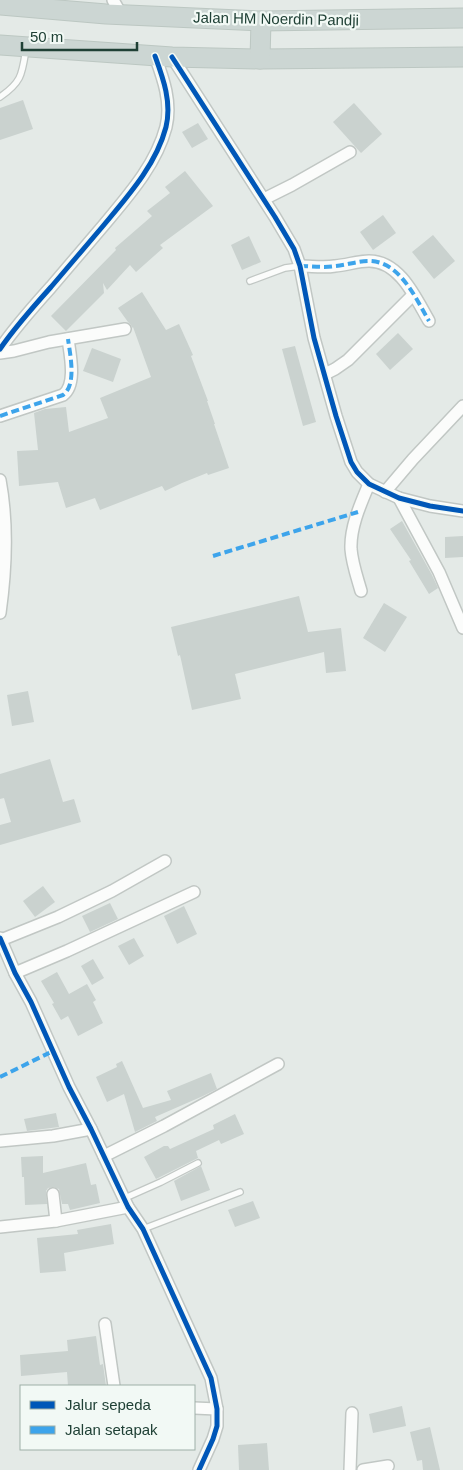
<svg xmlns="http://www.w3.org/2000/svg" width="463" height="1470" viewBox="0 0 463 1470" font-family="Helvetica,sans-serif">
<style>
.building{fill:#cad2cf}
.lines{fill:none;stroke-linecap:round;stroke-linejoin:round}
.service-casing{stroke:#c1c7c4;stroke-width:8}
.minor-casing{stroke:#c1c7c4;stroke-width:14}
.primary-casing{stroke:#bcc7c2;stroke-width:21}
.service{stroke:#fbfcfb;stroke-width:5.5}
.minor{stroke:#fbfcfb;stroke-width:11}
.primary{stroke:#ccd6d3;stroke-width:19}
.quiet{stroke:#3da4eb;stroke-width:4;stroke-dasharray:8 4;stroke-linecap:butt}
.cycleway-casing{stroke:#f2f9f5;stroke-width:8}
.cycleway{stroke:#0057b8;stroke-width:5}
.labels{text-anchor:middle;stroke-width:4.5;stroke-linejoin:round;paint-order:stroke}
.street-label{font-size:15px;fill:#1f4035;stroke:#f2f9f5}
</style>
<rect width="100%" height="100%" fill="#e4eae7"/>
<g class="building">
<path d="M23 100 33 129 0 140V108Z"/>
<path d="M354 103 382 134 361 153 333 122Z"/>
<path d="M198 123 208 139 192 148 182 132Z"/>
<path d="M185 171 213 206 160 245 163 248 136 272 130 265 107 290 103 283 104 293 66 331 51 316 116 250 115 248 152 216 147 211 170 193 165 187Z"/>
<path d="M383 215 396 233 373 250 360 232Z"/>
<path d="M433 235 455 261 434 279 412 252Z"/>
<path d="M249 236 261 262 242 270 231 245Z"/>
<path d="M142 292 166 330 179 324 193 355 191 356 208 401H207L215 424H214L229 468 208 475 207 473 182 483 165 491 162 486 100 510 95 498 66 508 58 482 19 486 17 451 38 450 34 413 45 409 66 407 69 432 108 418 100 398 151 377 133 327 132 328 131 325 128 322 118 308Z"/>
<path d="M398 333 413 349 390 370 376 354Z"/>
<path d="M295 346 316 422 303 426 282 349Z"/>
<path d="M92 348 121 359 113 382 83 371Z"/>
<path d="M402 521 432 575 438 588 429 594 409 561 411 560 390 529Z"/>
<path d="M463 536V557L445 558V537Z"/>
<path d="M299 596 308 632 341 628 346 671 326 673 324 652 235 674 241 699 192 710 180 655 178 656 171 627Z"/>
<path d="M384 603 407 617 385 652 363 638Z"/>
<path d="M28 691 34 722 12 726 7 695Z"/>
<path d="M50 759 63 802 74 799 81 822 0 845V825L11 822 4 798 0 799V774Z"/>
<path d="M43 886 55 902 35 917 23 901Z"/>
<path d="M110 903 118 919 90 932 82 916Z"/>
<path d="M184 906 197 934 177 944 164 916Z"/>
<path d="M134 938 144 956 129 965 118 946Z"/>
<path d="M93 959 104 978 92 985 81 966Z"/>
<path d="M57 972 69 994 87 984 96 1000 93 1002 103 1023 78 1036 68 1016 61 1020 52 1004 54 1003 41 981Z"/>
<path d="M122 1061 143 1108 171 1100 167 1091 211 1073 217 1089 203 1096 155 1117 157 1121 135 1132 124 1094 107 1102 96 1077 117 1067 116 1064Z"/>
<path d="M56 1113 59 1127 27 1131 24 1119Z"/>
<path d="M235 1114 244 1134 221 1144 219 1140 196 1151 198 1158 156 1179 144 1157 164 1146H168L170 1149 214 1129 213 1125Z"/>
<path d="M43 1156V1173L86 1163 91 1185 96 1184 100 1203 70 1210 68 1204H62L59 1189 53 1187 48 1188 46 1191 47 1204 25 1205 24 1177H22L21 1157Z"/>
<path d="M201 1166 210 1190 181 1201 174 1181Z"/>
<path d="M253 1201 260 1218 235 1227 228 1210Z"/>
<path d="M111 1224 114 1244 64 1253 66 1271 40 1273 37 1238 78 1234 77 1230Z"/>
<path d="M96 1336 100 1365 103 1364 106 1386H68L67 1372 21 1376 20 1355 68 1351 67 1340Z"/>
<path d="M402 1406 406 1426 373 1433 369 1414Z"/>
<path d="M430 1427 440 1470H423L422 1460 417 1461 410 1432Z"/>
<path d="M267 1443 269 1470H239L238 1445Z"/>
</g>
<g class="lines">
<g class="service-casing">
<g id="service">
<path d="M0 97C22 82 22 74 26 49"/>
<path d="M250 281 285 268 300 266"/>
<path d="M125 1198 161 1182 198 1163"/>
<path d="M143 1229 240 1192"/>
</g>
</g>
<g class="minor-casing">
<g id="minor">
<path d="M113 0 121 14"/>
<path d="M172 57 275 217 294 249 300 266 314 338 336 416 351 462 357 472 369 484 399 498 430 506 463 511"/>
<path d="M264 199 292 185 350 152"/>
<path d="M300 266C312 266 324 268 335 266 347 265 358 261 369 261 400 261 416 299 429 321"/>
<path d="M0 349C15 327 33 307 51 287 68 267 86 246 103 226 128 196 156 165 166 127 172 102 163 78 155 56"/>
<path d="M0 353 14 351 49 342 125 329"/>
<path d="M325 374 335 369 348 360 413 295"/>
<path d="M0 416 63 395C77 385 70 354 68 339"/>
<path d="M0 480C8 523 6 570 0 613"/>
<path d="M385 492 413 459 463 406"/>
<path d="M399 498 439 572 463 628"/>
<path d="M361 591C357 577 352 563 351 549 350 527 361 503 369 484"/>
<path d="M0 938 15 973 31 1002 69 1087 91 1129 128 1207 143 1229 211 1378 217 1409V1426L213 1439 199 1470"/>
<path d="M1 940 58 917 112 891 165 861"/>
<path d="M15 973 67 951 194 892"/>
<path d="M0 1141 53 1136 91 1129"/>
<path d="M104 1156 164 1126 278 1064"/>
<path d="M53 1194 56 1221"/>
<path d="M0 1227 56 1221 128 1207"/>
<path d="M105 1324 114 1386"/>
<path d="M194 1408 217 1409"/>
<path d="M350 1470 352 1413"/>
<path d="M363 1470 388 1466"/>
</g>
</g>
<g class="primary-casing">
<g id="primary">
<path d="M0 5 106 14 261 21 463 18"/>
<path d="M0 45 172 57 260 59 463 57"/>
<path d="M260 59 261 21"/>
</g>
</g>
<use href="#service" class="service"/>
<use href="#minor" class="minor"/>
<use href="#primary" class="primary"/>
<g class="quiet">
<path d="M300 266C312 266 324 268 335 266 347 265 358 261 369 261 400 261 416 299 429 321"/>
<path d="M0 416 63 395C77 385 70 354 68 339"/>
<path d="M213 556 358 512"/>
<path d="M0 1077 53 1051"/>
</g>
<g class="cycleway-casing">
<g id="cycleway">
<path d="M172 57 275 217 294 249 300 266 314 338 336 416 351 462 357 472 369 484 399 498 430 506 463 511"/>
<path d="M0 349C15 327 33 307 51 287 68 267 86 246 103 226 128 196 156 165 166 127 172 102 163 78 155 56"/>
<path d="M0 938 15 973 31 1002 69 1087 91 1129 128 1207 143 1229 211 1378 217 1409V1426L213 1439 199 1470"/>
</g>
</g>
<use href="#cycleway" class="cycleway"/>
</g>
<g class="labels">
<g class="street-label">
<text transform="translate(276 19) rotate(1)" y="5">Jalan HM Noerdin Pandji</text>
</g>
</g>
<rect x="20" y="1385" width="175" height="65" fill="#f2f9f5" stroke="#9eafa8"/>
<rect x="30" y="1401" width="25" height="8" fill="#0057b8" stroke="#9eafa8"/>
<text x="65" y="1410" font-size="15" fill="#1f4035">Jalur sepeda</text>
<rect x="30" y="1426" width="25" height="8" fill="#3da4eb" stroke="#9eafa8"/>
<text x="65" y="1435" font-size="15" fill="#1f4035">Jalan setapak</text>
<path d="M22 42v8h115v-8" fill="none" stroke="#1f4035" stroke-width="2.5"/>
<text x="30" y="42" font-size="15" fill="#1f4035" stroke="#f2f9f5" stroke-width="4" paint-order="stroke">50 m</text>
</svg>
